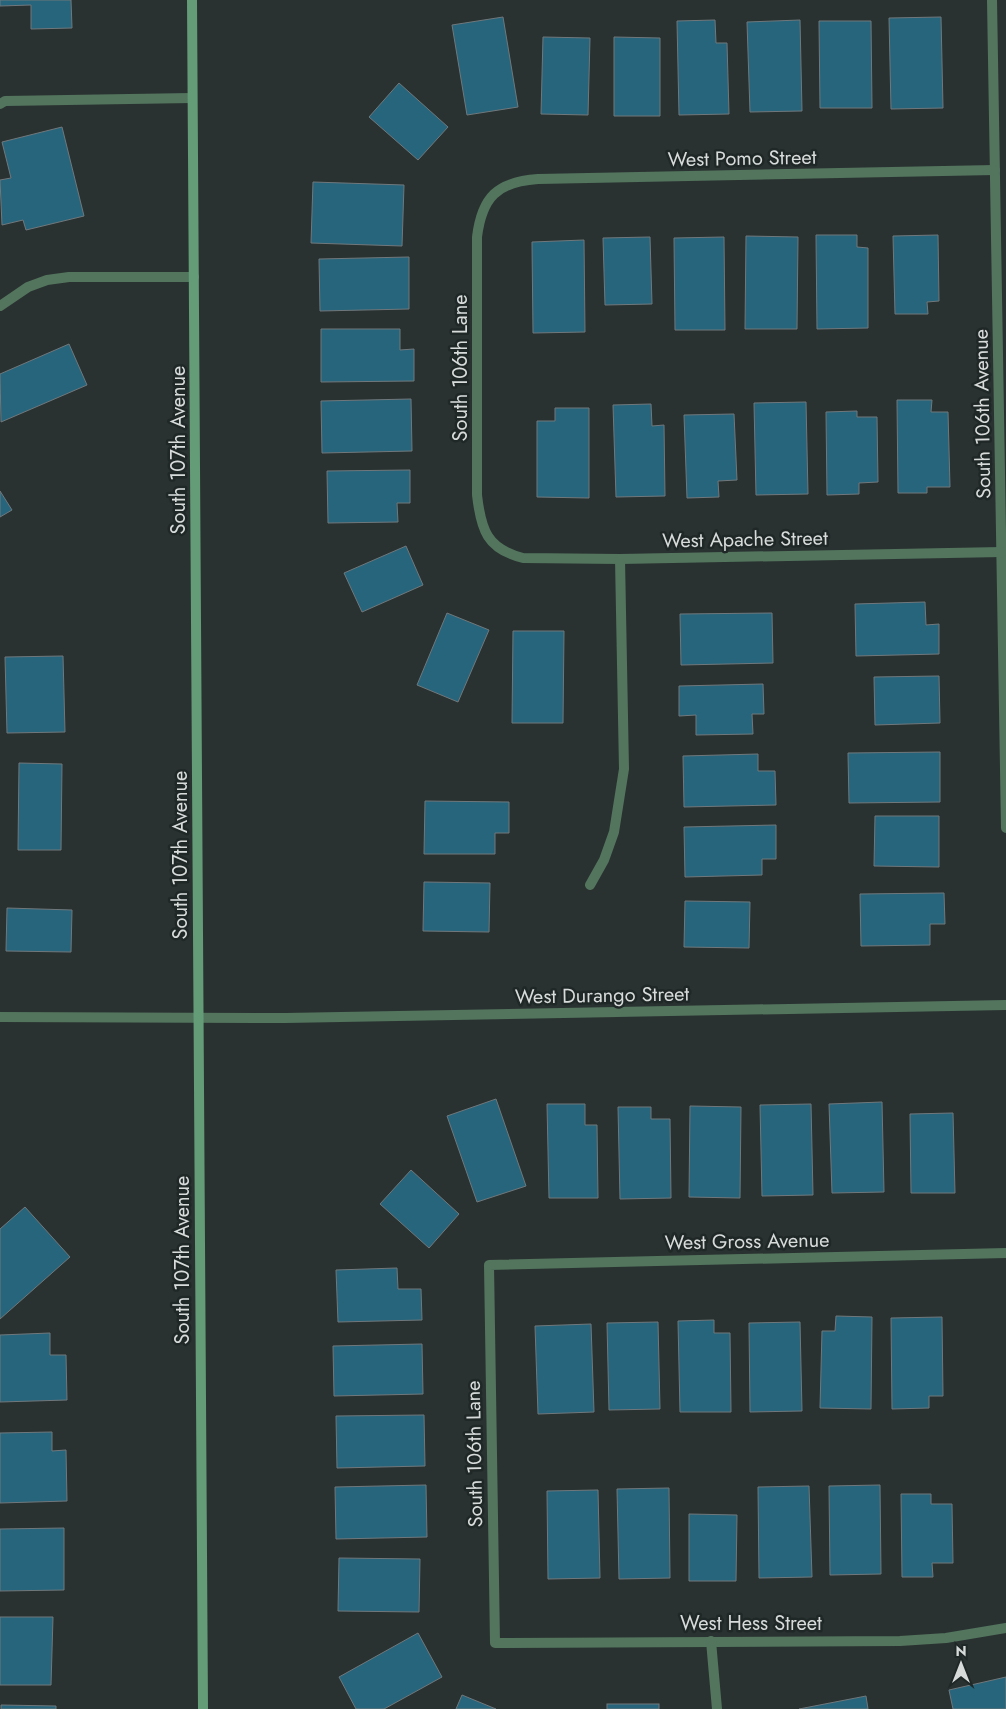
<svg xmlns="http://www.w3.org/2000/svg" width="1006" height="1709" viewBox="0 0 1006 1709" font-family="Jost,sans-serif">
<style>
.building{fill:#26657b;stroke:#70787c}
.lines{fill:none;stroke-linecap:round;stroke-linejoin:round}
.service{stroke:#53755e;stroke-width:10}
.minor{stroke:#53755e;stroke-width:10}
.tertiary{stroke:#53755e;stroke-width:10}
.secondary{stroke:#639c77;stroke-width:10}
.labels{text-anchor:middle;stroke-width:5;stroke-linejoin:round;paint-order:stroke}
.street-label{font-size:20px;fill:#d7dcdb;stroke:#202827}
</style>
<rect width="100%" height="100%" fill="#2a3231"/>
<g class="building">
<path d="M0 0H71L72 28 31 29V5L0 6Z"/>
<path d="M503 17 518 107 467 115 452 25Z"/>
<path d="M941 17 943 108 891 109 889 18Z"/>
<path d="M715 20 716 43H727L729 114 679 115 677 21Z"/>
<path d="M800 20 802 111 750 112 747 22Z"/>
<path d="M819 21H871L872 108H820Z"/>
<path d="M543 37 590 38 588 115 541 114Z"/>
<path d="M614 37 660 38V116H614Z"/>
<path d="M399 83 448 127 418 160 369 117Z"/>
<path d="M62 127 84 216 26 230 23 220 2 225 0 180 11 178 2 142Z"/>
<path d="M313 182 404 185 402 246 311 243Z"/>
<path d="M816 235H857V247L868 248V328L817 329Z"/>
<path d="M938 235 939 301 927 302 928 314H895L893 236Z"/>
<path d="M746 236 798 237 797 329H745Z"/>
<path d="M650 237 652 304 605 305 603 238Z"/>
<path d="M724 237 725 330H675L674 238Z"/>
<path d="M584 240 585 332 533 333 532 242Z"/>
<path d="M409 257V309L320 311 319 259Z"/>
<path d="M321 329H400V350L414 349V381L321 382Z"/>
<path d="M69 344 87 385 1 422 0 374Z"/>
<path d="M411 399 412 451 322 453 321 401Z"/>
<path d="M897 400H932L931 412H948L950 487H927V493H898Z"/>
<path d="M806 402 808 494 756 495 754 403Z"/>
<path d="M651 404 652 426 664 425 665 496 616 497 613 405Z"/>
<path d="M555 408H589V498L537 497V421H555Z"/>
<path d="M857 411V417H877L878 482 859 483V494L827 495 826 412Z"/>
<path d="M734 414 737 480 718 481 719 497 687 498 684 415Z"/>
<path d="M410 470V503H397L398 522 328 523 327 471Z"/>
<path d="M0 491 12 510 0 517Z"/>
<path d="M406 546 423 585 362 612 344 573Z"/>
<path d="M925 602 926 625 939 624V654L856 656 855 604Z"/>
<path d="M447 613 489 630 458 702 417 685Z"/>
<path d="M772 613 773 663 681 665 680 614Z"/>
<path d="M513 631H564L563 723H512Z"/>
<path d="M63 656 65 732 7 733 5 657Z"/>
<path d="M939 676 940 723 875 725 874 677Z"/>
<path d="M763 684 764 714H752L753 734 696 735V715L679 716V686Z"/>
<path d="M940 752V802L849 803 848 753Z"/>
<path d="M758 754V771H775L776 805 684 807 683 756Z"/>
<path d="M19 763 62 764 61 850H18Z"/>
<path d="M425 801 509 802V833H495V854H424Z"/>
<path d="M875 816H939V867L874 866Z"/>
<path d="M776 825V859H762V875L685 877 684 827Z"/>
<path d="M424 882 490 883 489 932 423 931Z"/>
<path d="M944 893 945 924H930V945L861 946 860 894Z"/>
<path d="M685 901 750 902 749 948 684 947Z"/>
<path d="M7 908 72 910 71 952 6 951Z"/>
<path d="M496 1099 526 1186 477 1202 447 1116Z"/>
<path d="M882 1102 884 1192 832 1193 829 1104Z"/>
<path d="M547 1104H585V1125H597L598 1198H549Z"/>
<path d="M811 1104 813 1195 762 1196 760 1105Z"/>
<path d="M690 1106 741 1107 740 1198 689 1197Z"/>
<path d="M618 1107H651V1119H670L671 1198 620 1199Z"/>
<path d="M953 1113 955 1193H911L910 1114Z"/>
<path d="M411 1170 459 1214 429 1248 380 1204Z"/>
<path d="M25 1207 70 1257 0 1319V1229Z"/>
<path d="M397 1268 398 1289H421L422 1320 338 1322 336 1270Z"/>
<path d="M836 1316 872 1317 871 1409 820 1408 822 1331H835Z"/>
<path d="M942 1317 943 1396H929V1408L892 1409 891 1318Z"/>
<path d="M714 1320V1333H730L731 1412H680L678 1321Z"/>
<path d="M658 1322 660 1409 609 1410 607 1323Z"/>
<path d="M800 1322 802 1411 750 1412 749 1323Z"/>
<path d="M591 1324 594 1412 538 1414 535 1326Z"/>
<path d="M50 1333V1355H66L67 1400 0 1402V1335Z"/>
<path d="M422 1344 423 1394 334 1396 333 1346Z"/>
<path d="M424 1415 425 1466 337 1468 336 1416Z"/>
<path d="M52 1432V1451L66 1450 67 1501 0 1503V1433Z"/>
<path d="M426 1485 427 1537 336 1539 335 1487Z"/>
<path d="M880 1485 881 1574 830 1575 829 1486Z"/>
<path d="M809 1486 812 1577 759 1578 758 1487Z"/>
<path d="M669 1488 670 1578 619 1579 617 1489Z"/>
<path d="M598 1490 600 1578 548 1579 547 1491Z"/>
<path d="M901 1494H931V1504H952L953 1563H932L933 1577H902Z"/>
<path d="M689 1514 737 1515 736 1581H689Z"/>
<path d="M64 1528V1590L0 1591V1529Z"/>
<path d="M339 1558 420 1559 419 1612 338 1611Z"/>
<path d="M0 1617H53L51 1685H0Z"/>
<path d="M418 1633 442 1677 384 1709H356L339 1677Z"/>
<path d="M1006 1677V1709H953L949 1690Z"/>
<path d="M462 1695 496 1709H456Z"/>
<path d="M866 1696 868 1709H799Z"/>
<rect x="607" y="1704" width="52" height="5"/>
<path d="M1 1705 56 1706V1709H1Z"/>
</g>
<g class="lines">
<path class="service" d="M0 104 5 101 192 98"/>
<g class="minor">
<path d="M992 0 1006 828"/>
<path d="M995 170 538 179C497 182 482 197 477 237V495C481 530 487 549 523 558L620 559 1002 552"/>
<path d="M0 306 28 287 47 280 69 277H194"/>
<path d="M590 885 604 860 614 832 624 769 620 559"/>
<path d="M1006 1253 489 1265 495 1643 900 1641 946 1638 1006 1628"/>
<path d="M711 1641 717 1709"/>
</g>
<path class="tertiary" d="M0 1017 285 1018 1006 1005"/>
<path class="secondary" d="M192 0 203 1709"/>
</g>
<g class="labels">
<g class="street-label">
<text transform="translate(742 158) rotate(-1)" y="7">West Pomo Street</text>
<text transform="translate(460 368) rotate(-90)" y="7">South 106th Lane</text>
<text transform="translate(982 414) rotate(-91)" y="7">South 106th Avenue</text>
<text transform="translate(178 450) rotate(-90)" y="7">South 107th Avenue</text>
<text transform="translate(745 539) rotate(-1)" y="7">West Apache Street</text>
<text transform="translate(180 855) rotate(-90)" y="7">South 107th Avenue</text>
<text transform="translate(602 995) rotate(-1)" y="7">West Durango Street</text>
<text transform="translate(747 1241) rotate(-1)" y="7">West Gross Avenue</text>
<text transform="translate(182 1260) rotate(-90)" y="7">South 107th Avenue</text>
<text transform="translate(474 1454) rotate(-91)" y="7">South 106th Lane</text>
<text x="751" y="1630">West Hess Street</text>
</g>
</g>
<g transform="translate(961 1664)" stroke="#202827" stroke-width="4" paint-order="stroke">
<path d="M0-4L9 19L0 12L-9 19Z" fill="#d7dcdb"/>
<text y="-8" font-size="14" font-weight="bold" text-anchor="middle" fill="#d7dcdb">N</text>
</g>
</svg>
